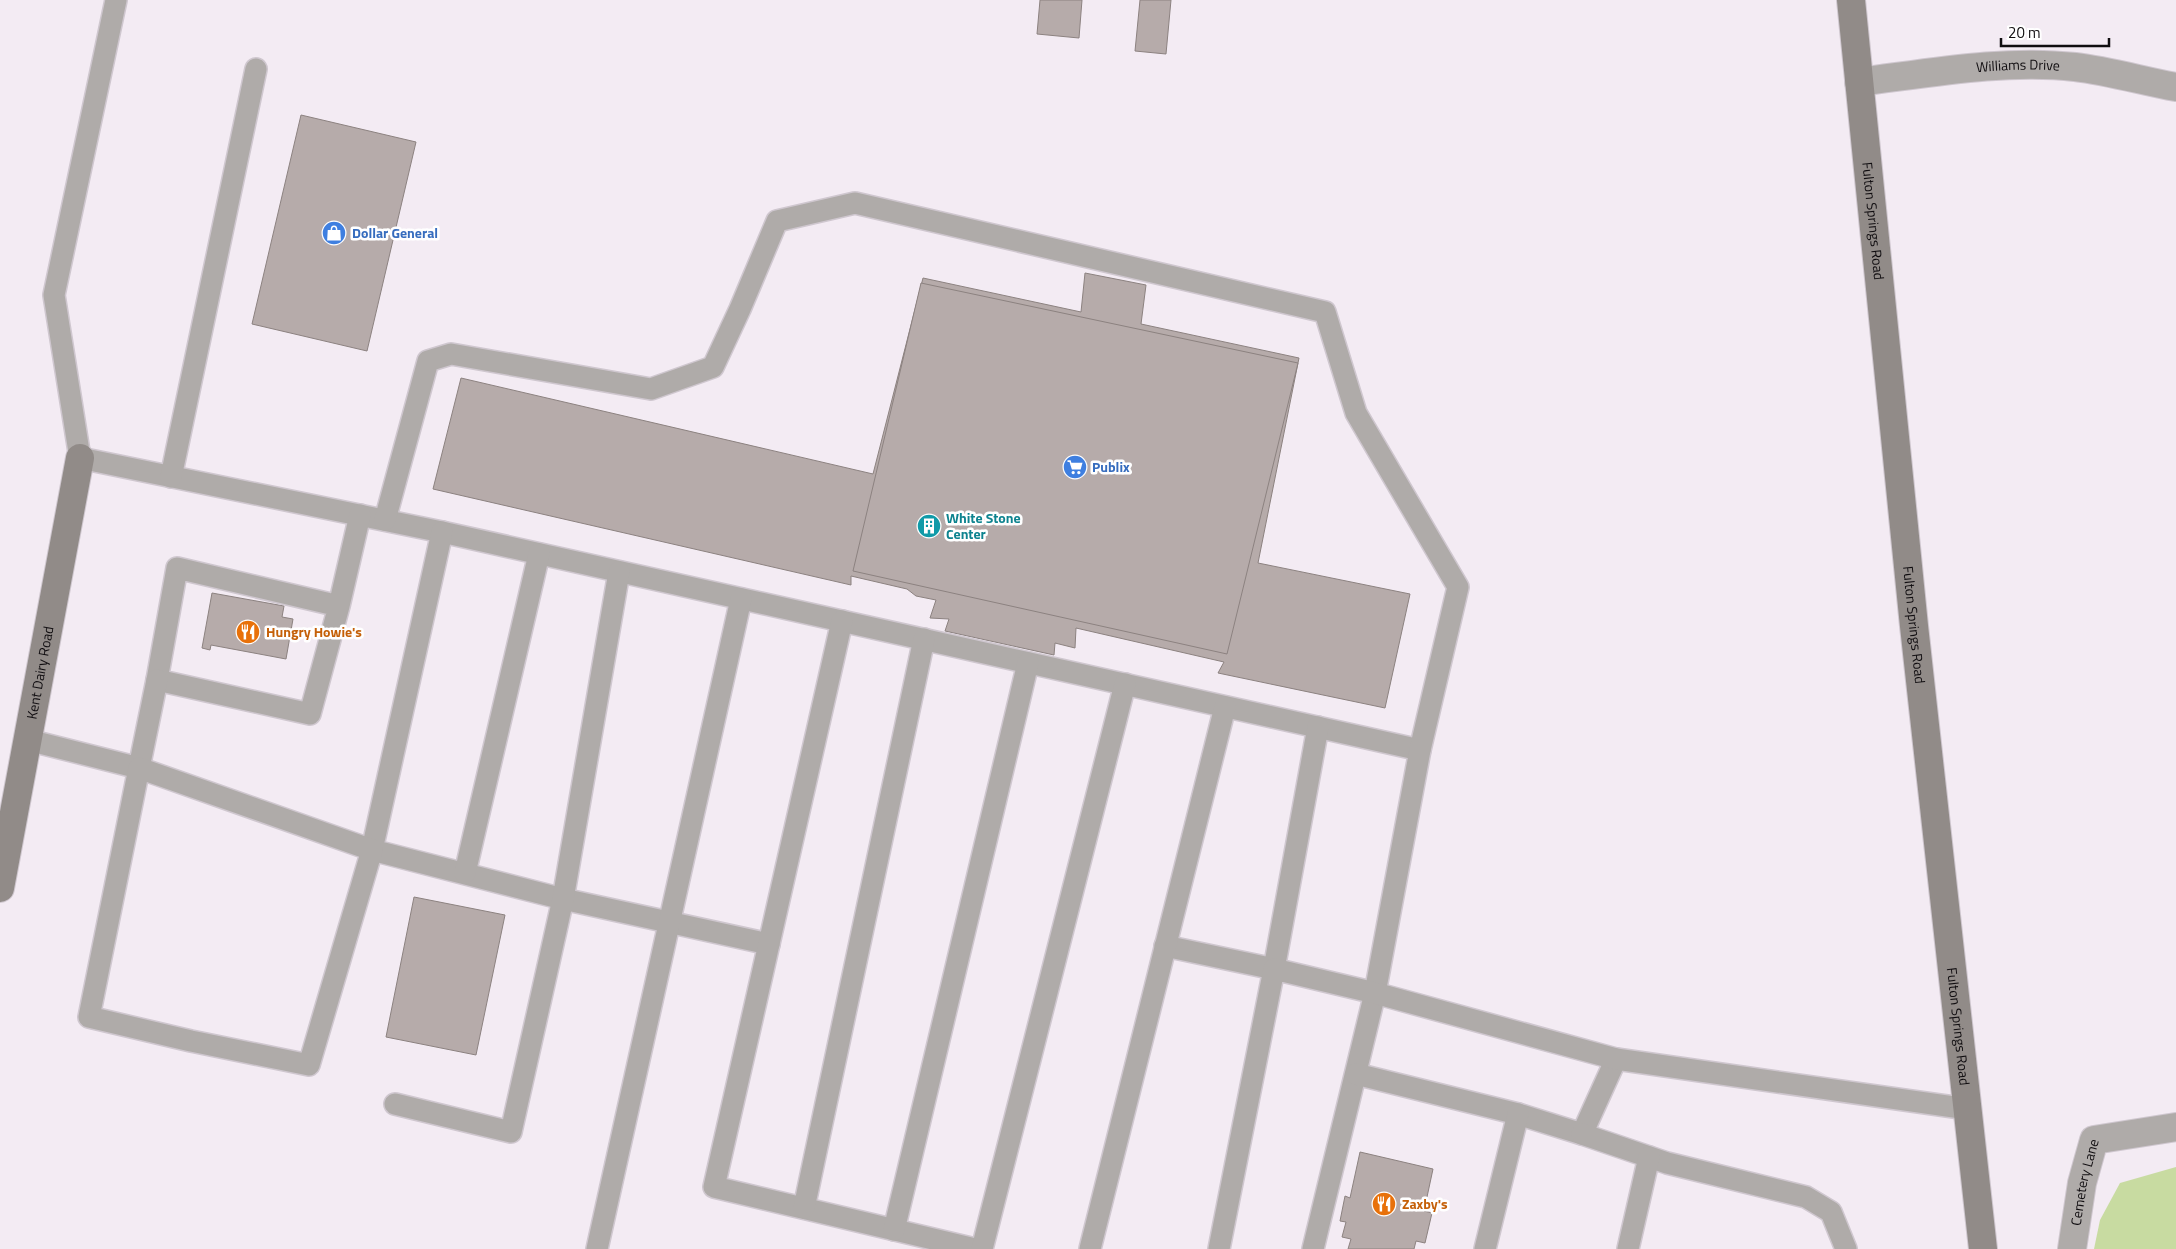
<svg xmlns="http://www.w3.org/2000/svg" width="2176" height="1249" viewBox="0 0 2176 1249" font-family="'Titillium Web',sans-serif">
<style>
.green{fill:#c8dba1}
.building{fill:#b6abaa;stroke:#8c8280}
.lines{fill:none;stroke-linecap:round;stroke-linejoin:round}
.lane-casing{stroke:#cfc7cf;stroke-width:24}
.street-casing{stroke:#cfc7cf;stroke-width:30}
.secondary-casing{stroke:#cfc7cf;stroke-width:30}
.lane{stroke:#afaba9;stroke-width:21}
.street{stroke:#afaba9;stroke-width:28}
.secondary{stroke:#918b88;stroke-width:28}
.labels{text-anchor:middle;stroke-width:5;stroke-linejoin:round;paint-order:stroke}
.street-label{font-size:14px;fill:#100d10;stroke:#fff}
.shop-label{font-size:14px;font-weight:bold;fill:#366cbe;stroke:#fff;text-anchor:start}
.culture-label{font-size:14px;font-weight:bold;fill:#0d838f;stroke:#fff;text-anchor:start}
.food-label{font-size:14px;font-weight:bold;fill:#c56008;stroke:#fff;text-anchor:start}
</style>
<rect width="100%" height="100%" fill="#f3ebf3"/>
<path class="green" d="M2176 1167V1249H2094L2100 1220 2120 1183Z"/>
<g class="building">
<path d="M1040 0H1082L1079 38 1037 34Z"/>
<path d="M1140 0H1171L1166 54 1135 51Z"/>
<path d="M301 115 416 142 367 351 252 324Z"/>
<path d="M1085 273 1146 285 1141 324 1299 358 1258 563 1410 594 1385 708 1218 673 1224 662 1076 628 1075 648 1055 643 1054 655 945 631 949 619 930 618 936 600 916 596 907 589 851 576V585L433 489 461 378 873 474 923 278 1081 312Z"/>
<path d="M921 283 1298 363 1227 654 853 571Z"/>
<path d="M212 593 284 606 282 617 293 619 286 659 211 645 210 650 202 648Z"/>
<path d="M414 897 505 915 476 1055 386 1037Z"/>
<path d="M1360 1152 1433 1169 1424 1211 1432 1213 1425 1243 1416 1241 1414 1249H1348L1351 1239 1342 1237 1346 1222 1340 1221 1345 1196 1350 1198Z"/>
</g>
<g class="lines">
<g class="lane-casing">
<g id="lane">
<path d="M116 0 54 295 80 458 442 532 1420 750"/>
<path d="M171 477 256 69"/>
<path d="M385 520 428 361 451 354 651 389 713 367 740 309 777 221 855 203 1325 312 1356 413 1458 587 1420 750 1375 993 1313 1249"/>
<path d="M442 532 372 850 563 899 769 944"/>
<path d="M339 606 177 568 157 680 310 714 339 606 360 515"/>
<path d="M842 621 714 1187 975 1249"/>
<path d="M28 740 139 768 157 680"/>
<path d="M139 768 372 850 309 1065 191 1041 89 1017Z"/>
<path d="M465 873 539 554"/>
<path d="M1165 946 1274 969 1318 727"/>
<path d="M1356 1074 1518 1114 1582 1134 1616 1059"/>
<path d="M395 1104 511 1132 563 899 619 572"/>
<path d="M1582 1134 1667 1163 1806 1197 1831 1212 1846 1249"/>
<path d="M804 1208 924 639"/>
<path d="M894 1230 1028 663"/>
<path d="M597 1249 741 599"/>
<path d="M982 1249 1125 684"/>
<path d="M1090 1249 1225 707"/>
<path d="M1219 1249 1274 969 1375 993 1616 1059 1968 1109"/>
<path d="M1485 1249 1518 1114"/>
<path d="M1628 1249 1649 1157"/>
</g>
</g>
<g class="street-casing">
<g id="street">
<path id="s1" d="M1859 82C1930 73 2004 59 2075 67 2109 71 2143 81 2176 87"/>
<path id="s2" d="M2072 1249 2082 1183 2094 1140 2176 1127"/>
</g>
</g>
<g class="secondary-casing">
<g id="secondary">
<path id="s3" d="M1851 0 1914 626 1983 1249"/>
<path id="s4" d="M0 888 80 458"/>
</g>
</g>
<use href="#lane" class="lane"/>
<use href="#street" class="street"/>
<use href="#secondary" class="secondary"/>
</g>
<defs>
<g id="shop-disc" transform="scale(1.25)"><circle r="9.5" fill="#3f7fe0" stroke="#fff"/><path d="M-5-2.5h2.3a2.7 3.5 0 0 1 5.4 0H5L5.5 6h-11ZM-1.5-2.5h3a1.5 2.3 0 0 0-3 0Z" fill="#fff"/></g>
<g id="supermarket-disc" transform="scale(1.25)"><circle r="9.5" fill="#3f7fe0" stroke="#fff"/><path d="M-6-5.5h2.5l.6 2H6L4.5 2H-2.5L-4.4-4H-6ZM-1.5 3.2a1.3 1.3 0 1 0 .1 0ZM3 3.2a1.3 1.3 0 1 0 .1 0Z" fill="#fff"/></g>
<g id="building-disc" transform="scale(1.25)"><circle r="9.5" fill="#0f9aa8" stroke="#fff"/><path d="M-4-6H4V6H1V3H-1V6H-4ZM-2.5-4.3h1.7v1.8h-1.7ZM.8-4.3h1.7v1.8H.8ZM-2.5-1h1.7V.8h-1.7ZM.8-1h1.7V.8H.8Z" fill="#fff"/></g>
<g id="restaurant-disc" transform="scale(1.25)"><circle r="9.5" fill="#e8710a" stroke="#fff"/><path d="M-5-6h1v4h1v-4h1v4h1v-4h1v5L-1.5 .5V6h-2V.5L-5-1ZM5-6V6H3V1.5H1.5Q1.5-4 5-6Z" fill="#fff"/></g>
</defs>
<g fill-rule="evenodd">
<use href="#shop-disc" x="334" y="233"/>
<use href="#supermarket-disc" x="1075" y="467"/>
<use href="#building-disc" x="929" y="526"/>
<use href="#restaurant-disc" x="248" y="632"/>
<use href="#restaurant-disc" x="1384" y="1204"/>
</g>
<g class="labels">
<g class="street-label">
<text dy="5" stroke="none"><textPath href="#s1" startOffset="160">Williams Drive</textPath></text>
<text dy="5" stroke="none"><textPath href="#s3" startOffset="222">Fulton Springs Road</textPath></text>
<text dy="5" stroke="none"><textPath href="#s3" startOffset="628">Fulton Springs Road</textPath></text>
<text dy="5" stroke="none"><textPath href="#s4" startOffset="219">Kent Dairy Road</textPath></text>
<text dy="5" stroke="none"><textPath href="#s3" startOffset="1032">Fulton Springs Road</textPath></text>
<text dy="5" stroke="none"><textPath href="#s2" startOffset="68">Cemetery Lane</textPath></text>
</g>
<g class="shop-label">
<text x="352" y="238">Dollar General</text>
<text x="1092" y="472">Publix</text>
</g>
<g class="culture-label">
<text x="946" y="523">White Stone<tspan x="946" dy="16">Center</tspan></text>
</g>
<g class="food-label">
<text x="266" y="637">Hungry Howie's</text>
<text x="1402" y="1209">Zaxby's</text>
</g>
</g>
<path d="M2001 38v8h108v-8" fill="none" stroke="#100d10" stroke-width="2.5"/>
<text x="2008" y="38" font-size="15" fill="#100d10" stroke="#ffffff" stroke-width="4" paint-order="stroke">20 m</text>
</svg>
